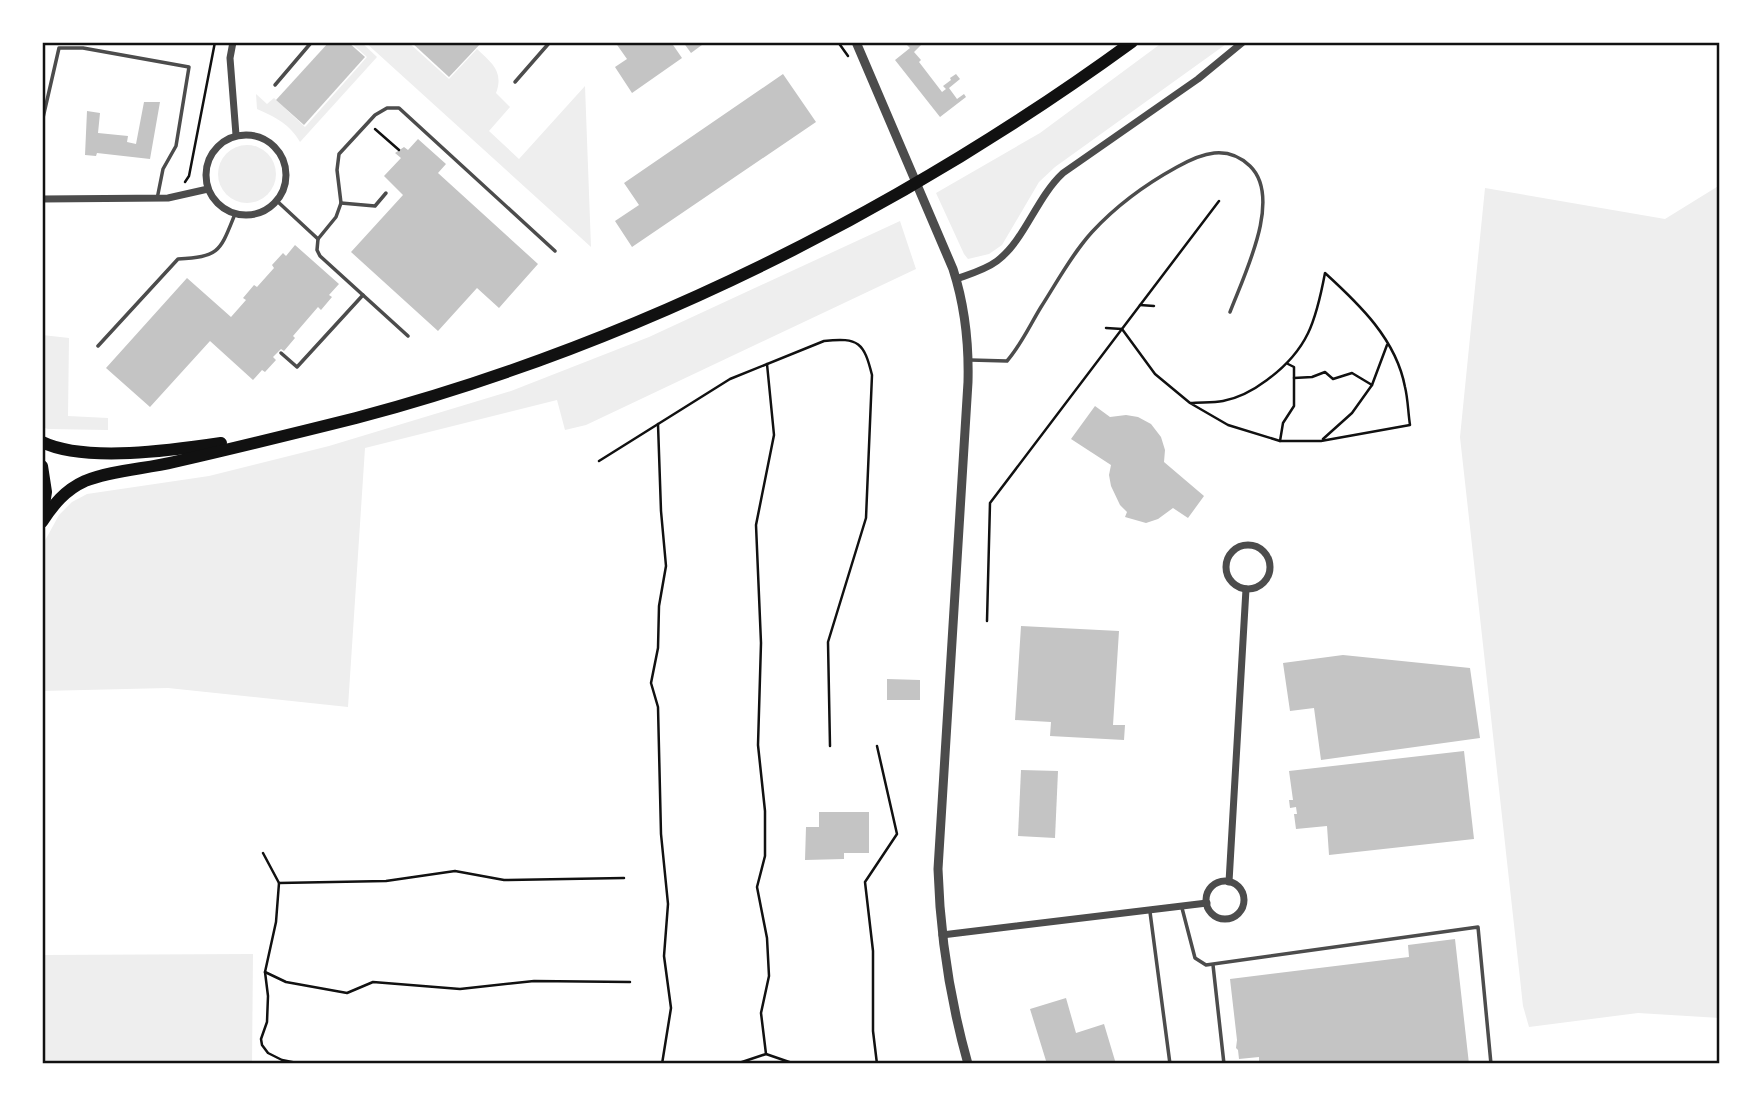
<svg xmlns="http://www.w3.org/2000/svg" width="1762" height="1106" viewBox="0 0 1762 1106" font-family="'Space Grotesk',sans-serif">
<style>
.green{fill:#eee}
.building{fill:#c4c4c4}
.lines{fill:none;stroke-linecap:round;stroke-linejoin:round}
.path{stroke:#111;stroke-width:2.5}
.service{stroke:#4c4c4c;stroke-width:3.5}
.minor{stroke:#4c4c4c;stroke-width:7}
.tertiary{stroke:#4c4c4c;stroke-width:9}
.trunk{stroke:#111;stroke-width:12}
.neatline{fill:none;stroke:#111;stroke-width:2.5}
</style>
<rect width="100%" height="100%" fill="#fff"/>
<g class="green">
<path d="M350 42H361L377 57 300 142C290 124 275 117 257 109L256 94 267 104 274 98 305 127 367 57Z"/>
<path d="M365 42H408L449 79 477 49C492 63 504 72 496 93L510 107 489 131 519 159 585 86 591 247Z"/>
<path d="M1163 42H1229L1055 167 1039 182 1002 245 989 254 968 259 964 254 936 193 1040 133Z"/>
<circle cx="247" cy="174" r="29"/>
<path d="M1720 185V1018L1638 1013 1529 1027 1523 1006 1460 437 1485 188 1665 219Z"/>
<path d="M900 221 916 269 586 425 565 430 557 400 365 448 348 707 168 688 42 691V546L59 515 72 502 87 494 209 476 329 446 511 391 649 337Z"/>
<path d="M42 335 69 338 68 416 108 418V430L48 429 42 427Z"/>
<path d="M253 954 252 1064H42V955Z"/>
</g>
<g class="building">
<path d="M329 42H348L365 57 304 125 276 100Z"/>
<path d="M411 42H482L449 77Z"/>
<path d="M615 42H671L682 58 632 93 615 67 627 59Z"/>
<path d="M683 42H706L691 53Z"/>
<path d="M904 42H924L914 52 921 60 919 62 942 92 946 89 943 86 951 80 950 78 956 74 960 79 949 88 957 99 964 94 966 97 940 117 895 60 910 48Z"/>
<path d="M783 74 816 122 632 247 615 221 639 205 624 183Z"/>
<path d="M144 102H160L150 159 97 153 96 156 85 155 87 111 100 113 98 133 128 136 127 142 136 144Z"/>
<path d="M418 139 446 164 438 173 538 264 499 308 477 288 438 331 351 252 403 195 384 176 401 158 395 153 404 147 408 150Z"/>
<path d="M295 245 339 284 329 295 332 297 321 310 318 307 293 336 295 338 284 351 281 349 273 357 276 360 265 372 262 370 253 380 210 341 150 407 106 368 187 278 231 317 246 300 243 298 254 285 257 287 274 268 272 265 283 253 286 256Z"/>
<path d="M1095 406 1110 417 1126 415 1138 417 1151 424 1161 437 1165 450 1164 462 1204 496 1188 518 1173 508 1158 519 1146 523 1125 517 1127 512 1120 505 1111 486 1109 475 1111 465 1071 439Z"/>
<path d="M1021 626 1119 631 1113 725H1125L1124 740 1050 736 1051 722 1015 720Z"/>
<path d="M1343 655 1470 668 1480 738 1321 760 1314 708 1290 711 1283 663Z"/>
<path d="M887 679 920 680V700H887Z"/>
<path d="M1464 751 1474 839 1329 855 1327 826 1296 829 1294 814H1297L1296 807 1290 808 1289 800H1293L1289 771Z"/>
<path d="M1021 770 1058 771 1055 838 1018 836Z"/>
<path d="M819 812H869V853H844V859L805 860 806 827H819Z"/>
<path d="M1455 939 1469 1064H1259V1057L1239 1059 1238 1050 1236 1048 1237 1040 1230 979 1409 957 1408 945Z"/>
<path d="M1066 998 1076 1033 1104 1024 1116 1064H1047L1030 1009Z"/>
</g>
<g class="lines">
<g class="path">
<path d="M838 42 848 56"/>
<path d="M375 129 399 150"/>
<path d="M185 182 189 176 215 42"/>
<path d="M1140 305 1154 306"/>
<path d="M1106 328 1122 329 1155 374 1190 403 1228 425 1280 441H1321L1410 425C1408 412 1408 399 1405 387 1396 339 1359 304 1325 273 1316 321 1308 350 1267 380 1255 389 1239 398 1223 401 1213 403 1201 402 1190 403"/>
<path d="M1294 378 1312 377 1325 372 1333 379 1352 373 1372 385"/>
<path d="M658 424 661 511 666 566 659 606 658 648 651 683 658 707 661 834 668 904 664 956 671 1008 662 1064"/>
<path d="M1323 439 1352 413 1372 385 1387 345"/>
<path d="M1280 441 1283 423 1294 406V367L1288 364"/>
<path d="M599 461 730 379 824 341C859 337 864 343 872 375L866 518 828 642 830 746"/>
<path d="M987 621 990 503 1219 201"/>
<path d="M263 853 279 883 276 922 265 972 268 996 267 1022 261 1039 262 1045 268 1053 282 1060 302 1064"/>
<path d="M279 883 386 881 455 871 504 880 624 878"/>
<path d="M265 972 286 982 347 993 373 982 460 989 534 981 630 982"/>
<path d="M766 1054 795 1064"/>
<path d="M736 1064 766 1054 761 1013 769 976 767 938 757 887 765 856V811L758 745 761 643 756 525 774 435 767 364"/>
<path d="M877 1064 873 1031V951L865 882 897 834 877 746"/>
</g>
<g class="service">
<path d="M515 82 550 42"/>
<path d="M275 85 310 44 307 42"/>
<path d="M42 122 59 48H83L189 67 176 146 163 169 157 199"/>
<path d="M277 201 318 239 336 217 341 203 337 170 339 154 375 115 387 108H399L555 251"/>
<path d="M341 203 375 206 386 193"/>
<path d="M318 239 317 250 320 256 408 336"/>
<path d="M98 346 178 259C220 257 220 251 235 214"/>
<path d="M281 353 297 367 363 295"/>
<path d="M970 360 1007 361C1021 345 1030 325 1041 307 1057 282 1072 254 1092 232 1116 206 1146 184 1177 167 1202 153 1227 144 1250 166 1283 198 1244 275 1230 312"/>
<path d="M1182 908 1195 958 1206 965 1478 927 1491 1064"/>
<path d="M1150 912 1170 1064"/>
<path d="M1213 965 1224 1064"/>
</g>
<g class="minor">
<path d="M233 42 230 58 236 135"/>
<circle cx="246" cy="175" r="40"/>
<path d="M42 199 168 198 208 189"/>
<path d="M956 279C970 274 985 270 997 261 1025 240 1036 198 1063 173L1198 79 1243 42"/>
<circle cx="1248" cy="567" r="22"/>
<circle cx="1225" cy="900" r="19"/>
<path d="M1229 882 1246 589"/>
<path d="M942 935 1207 903"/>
</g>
<path class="tertiary" d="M856 42 953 269C965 306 969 343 968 382L938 869C940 935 950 1000 968 1064"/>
<g class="trunk">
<path d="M42 442C85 463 174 450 221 443"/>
<path d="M42 466 46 492 42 517"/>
<path d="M42 522C53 505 65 490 85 481 112 470 145 469 174 462 235 448 296 433 356 418 635 344 900 211 1132 42"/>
</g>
</g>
<rect width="1762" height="1106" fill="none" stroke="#ffffff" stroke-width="88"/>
<rect x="44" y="44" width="1674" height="1018" class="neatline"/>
</svg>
